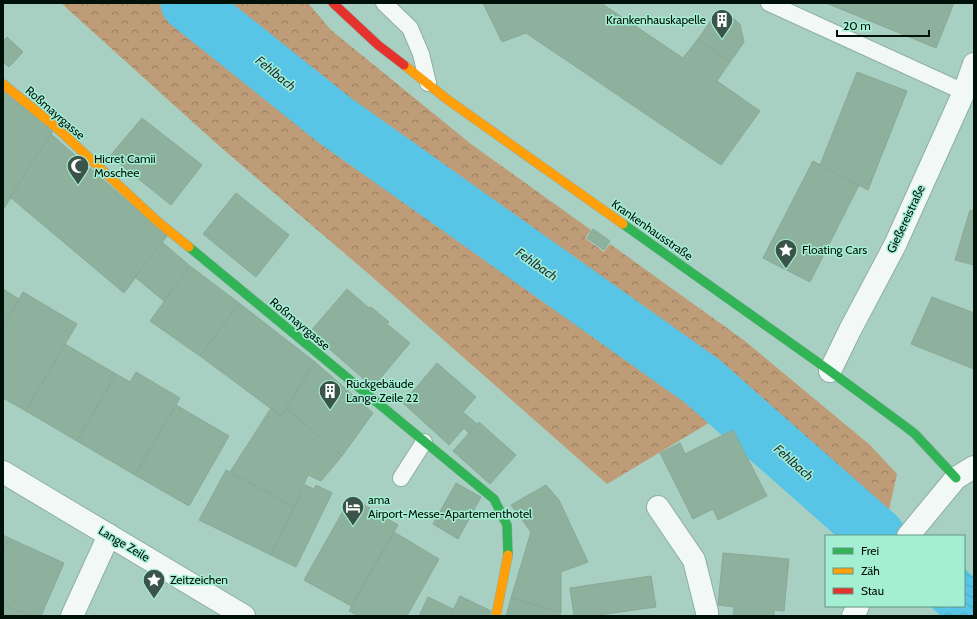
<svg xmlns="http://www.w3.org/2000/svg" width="977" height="619" viewBox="0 0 977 619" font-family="Cabin,sans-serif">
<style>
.forest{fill:url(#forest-crowns)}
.water{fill:url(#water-waves)}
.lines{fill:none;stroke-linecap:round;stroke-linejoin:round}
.river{stroke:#58c5e6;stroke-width:55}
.building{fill:#8db19d;stroke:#8ba798}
.lane-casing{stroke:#8eaea3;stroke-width:18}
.street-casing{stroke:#8eaea3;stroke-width:24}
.fast-casing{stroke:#8eaea3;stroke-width:10}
.slow-casing{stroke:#8eaea3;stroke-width:10}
.jam-casing{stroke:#8eaea3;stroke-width:10}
.lane{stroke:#f2f8f6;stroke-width:16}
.street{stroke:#f2f8f6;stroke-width:22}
.fast{stroke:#30b455;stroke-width:9}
.slow{stroke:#ff9f0a;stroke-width:9}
.jam{stroke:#e5322d;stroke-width:9}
.labels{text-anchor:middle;stroke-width:3;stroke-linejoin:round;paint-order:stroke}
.poi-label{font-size:12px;fill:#00110a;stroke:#a4eed3;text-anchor:start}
.street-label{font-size:12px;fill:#00110a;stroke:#a4eed3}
.water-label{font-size:13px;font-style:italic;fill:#1b313b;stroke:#a4eed3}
</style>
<defs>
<pattern id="forest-crowns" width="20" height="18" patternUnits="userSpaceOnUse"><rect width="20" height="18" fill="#be9c77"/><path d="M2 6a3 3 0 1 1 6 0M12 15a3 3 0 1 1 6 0" fill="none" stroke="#987e60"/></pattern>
<pattern id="water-waves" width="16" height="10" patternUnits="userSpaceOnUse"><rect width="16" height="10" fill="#58c5e6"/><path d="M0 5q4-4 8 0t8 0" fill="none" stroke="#4ba8c4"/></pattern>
</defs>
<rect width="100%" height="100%" fill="#a8d0c2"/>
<path class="forest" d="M61 3H308L331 30 471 144 591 230 585 238 604 252 610 244 745 341 870 445 897 474 889 510 844 480 746 399 702 427 607 484 370 275 217 144Z"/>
<g class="water">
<path d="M744 403 863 503 884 523 909 536H841L726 417Z"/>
<path d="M964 568 974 577V616H941L930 606H964Z"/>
</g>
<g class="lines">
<path class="river" d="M188 3 333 119 702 381 878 536"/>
</g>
<g class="building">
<path d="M483 3H601L683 58 698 39 730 62 717 81 760 111 721 165 526 33 502 42Z"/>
<path d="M826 3H954L936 48Z"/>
<path d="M730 16 740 24 744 42 730 62 698 39 712 19Z"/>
<path d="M7 37 23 52 9 67 3 62V41Z"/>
<path d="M857 72 907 91 868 190 820 165Z"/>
<path d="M3 91 53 131 3 210Z"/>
<path d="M142 118 202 165 171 205 110 156Z"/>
<path d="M51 134 167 236 124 293 10 197Z"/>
<path d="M813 161 859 185 810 282 763 258Z"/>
<path d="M236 193 289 235 256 277 203 234Z"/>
<path d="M970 210 974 211V265L955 260Z"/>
<path d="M593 229 610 241 604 250 587 238Z"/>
<path d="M162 242 190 266 164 301 135 277Z"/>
<path d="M190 266 239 303 200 356 150 321Z"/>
<path d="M3 289 19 299 3 327Z"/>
<path d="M347 289 369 308 371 307 389 322 387 324 410 343 373 387 310 332Z"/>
<path d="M23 292 77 324 26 411 3 398V327Z"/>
<path d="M932 297 974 313V369L911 344Z"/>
<path d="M239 303 315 362 281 416 200 356Z"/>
<path d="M65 344 116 374 77 441 26 411Z"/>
<path d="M315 362 373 413 342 456 286 408Z"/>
<path d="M437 363 476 397 463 412 477 424 469 433 464 428 449 445 403 403Z"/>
<path d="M136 372 180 398 135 475 77 441 116 374 130 382Z"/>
<path d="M176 405 229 436 189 506 135 475Z"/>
<path d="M271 408 281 416 286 408 342 456 321 481 308 475 294 507 230 472Z"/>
<path d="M479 422 516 455 490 484 453 451Z"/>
<path d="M733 430 767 496 718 520 713 509 693 519 660 453 680 443 685 454Z"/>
<path d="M226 470 294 507 271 555 199 520Z"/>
<path d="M456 483 481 497 458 539 433 524Z"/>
<path d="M305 485 314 489 316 485 332 493 296 567 271 555Z"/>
<path d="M546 485 559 500 588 562 561 572V612L511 598 531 532 511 505Z"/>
<path d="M351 497 398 525 351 606 304 580Z"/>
<path d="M394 532 439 559 407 616H358L349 611Z"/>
<path d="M3 535 9 538 3 551Z"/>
<path d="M9 538 64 563 41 616H32L3 605V551Z"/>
<path d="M723 553 789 559 784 611 774 610V616H733L734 607 718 605Z"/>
<path d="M651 576 656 607 592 616H574L570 588Z"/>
<path d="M460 596 491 611 489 616H450Z"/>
<path d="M428 597 453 609 450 616H419Z"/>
<path d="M511 598 561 612 560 616H506Z"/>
<path d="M3 605 32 616H3Z"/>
</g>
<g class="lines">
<g class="lane-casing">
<g id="lane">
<path d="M384 3 410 28 421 54 428 83"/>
<path d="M769 3 964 92"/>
<path d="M401 478 424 442"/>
</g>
</g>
<g class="street-casing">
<g id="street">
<path d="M830 371 850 330 895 245 964 92 974 64"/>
<path d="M3 472 244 616"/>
<path d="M658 507 694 560 707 612V616"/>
<path d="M908 536 956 478 974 467"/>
<path d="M72 616 109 535"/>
<path d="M853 616 858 606"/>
</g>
</g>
<g class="fast-casing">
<g id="fast">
<path d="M623 224 830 371 906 427 915 434 956 478"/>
<path d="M189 247 494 499 507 525 508 555"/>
</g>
</g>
<g class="slow-casing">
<g id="slow">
<path d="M404 65 448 100 623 224"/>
<path d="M3 84 57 128 157 221 189 247"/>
<path d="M496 616 508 555"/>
</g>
</g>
<g class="jam-casing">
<path id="jam" d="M333 3 378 45 404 65"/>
</g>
<use href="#lane" class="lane"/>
<use href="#street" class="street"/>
<use href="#fast" class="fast"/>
<use href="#slow" class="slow"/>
<use href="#jam" class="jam"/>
</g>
<defs>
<g id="building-pin" transform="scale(1.15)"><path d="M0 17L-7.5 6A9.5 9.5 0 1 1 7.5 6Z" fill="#3b544a" stroke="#a4eed3"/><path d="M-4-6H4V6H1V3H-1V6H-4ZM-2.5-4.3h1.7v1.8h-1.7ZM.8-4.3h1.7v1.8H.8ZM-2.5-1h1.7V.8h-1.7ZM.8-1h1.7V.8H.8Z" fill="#fff"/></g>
<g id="mosque-pin" transform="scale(1.15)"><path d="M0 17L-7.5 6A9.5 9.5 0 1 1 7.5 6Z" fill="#3b544a" stroke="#a4eed3"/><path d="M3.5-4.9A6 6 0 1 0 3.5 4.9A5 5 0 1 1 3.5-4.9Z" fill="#fff"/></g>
<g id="sight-pin" transform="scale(1.15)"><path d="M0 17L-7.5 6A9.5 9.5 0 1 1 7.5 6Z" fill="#3b544a" stroke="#a4eed3"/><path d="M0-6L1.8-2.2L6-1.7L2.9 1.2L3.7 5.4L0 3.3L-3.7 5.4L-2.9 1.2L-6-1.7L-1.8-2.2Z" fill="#fff"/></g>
<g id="hotel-pin" transform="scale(1.15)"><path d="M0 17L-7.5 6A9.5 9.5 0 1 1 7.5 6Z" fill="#3b544a" stroke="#a4eed3"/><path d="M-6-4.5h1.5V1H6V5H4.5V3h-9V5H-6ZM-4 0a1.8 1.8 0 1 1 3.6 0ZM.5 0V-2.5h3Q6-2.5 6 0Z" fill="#fff"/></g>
</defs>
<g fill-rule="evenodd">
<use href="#building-pin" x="722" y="20"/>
<use href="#mosque-pin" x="78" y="166"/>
<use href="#sight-pin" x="786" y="250"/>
<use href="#building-pin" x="330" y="391"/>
<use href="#hotel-pin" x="353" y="507"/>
<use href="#sight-pin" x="154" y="580"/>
</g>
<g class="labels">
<g class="poi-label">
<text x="706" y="24" text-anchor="end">Krankenhauskapelle</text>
<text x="94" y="163">Hicret Camii<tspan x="94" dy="14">Moschee</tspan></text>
<text x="802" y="254">Floating Cars</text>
<text x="346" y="388">Rückgebäude<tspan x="346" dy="14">Lange Zeile 22</tspan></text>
<text x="368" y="504">ama<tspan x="368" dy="14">Airport-Messe-Apartementhotel</tspan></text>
<text x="170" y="584">Zeitzeichen</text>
</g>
<g class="street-label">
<text transform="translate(55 113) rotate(41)" y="4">Roßmayrgasse</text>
<text transform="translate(906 219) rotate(-65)" y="4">Gießereistraße</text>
<text transform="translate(652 230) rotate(35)" y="4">Krankenhausstraße</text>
<text transform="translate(300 324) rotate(40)" y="4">Roßmayrgasse</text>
<text transform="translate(124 544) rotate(31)" y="4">Lange Zeile</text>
</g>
<g class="water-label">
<text transform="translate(276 73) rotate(39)" y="5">Fehlbach</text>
<text transform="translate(537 264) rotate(35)" y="5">Fehlbach</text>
<text transform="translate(794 462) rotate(41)" y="5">Fehlbach</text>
</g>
</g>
<rect width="977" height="619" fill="none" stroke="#00110a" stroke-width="8"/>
<rect x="825" y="535" width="140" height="72" fill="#a4eed3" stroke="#629683"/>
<rect x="833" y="548" width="20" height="6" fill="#30b455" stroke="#629683"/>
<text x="861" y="555" font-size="12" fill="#00110a">Frei</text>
<rect x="833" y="568" width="20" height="6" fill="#ff9f0a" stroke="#629683"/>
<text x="861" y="575" font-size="12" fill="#00110a">Zäh</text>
<rect x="833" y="588" width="20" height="6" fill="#e5322d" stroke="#629683"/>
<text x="861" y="595" font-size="12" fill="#00110a">Stau</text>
<path d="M837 30v6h92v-6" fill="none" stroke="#00110a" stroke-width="2"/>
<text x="843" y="30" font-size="12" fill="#00110a" stroke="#a4eed3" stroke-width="3" paint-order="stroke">20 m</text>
</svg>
